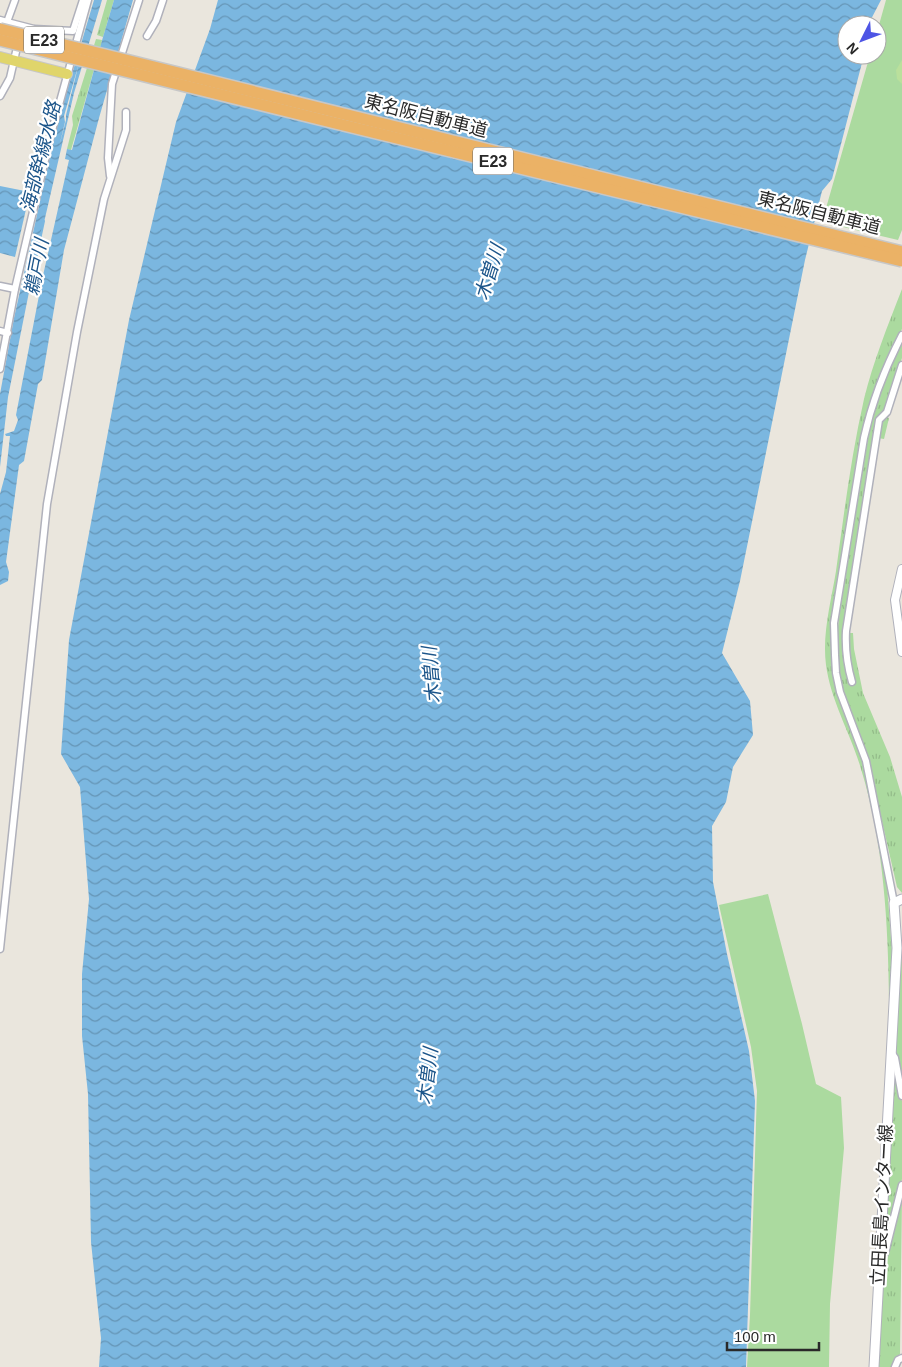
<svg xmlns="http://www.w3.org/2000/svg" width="902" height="1367" viewBox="0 0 902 1367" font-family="Helvetica,'Noto Sans JP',sans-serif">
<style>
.grass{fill:url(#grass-tufts)}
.park{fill:#abda9f}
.pitch{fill:#bae09c}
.water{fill:url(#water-waves);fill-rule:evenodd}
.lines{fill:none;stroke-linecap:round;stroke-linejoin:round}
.stream{stroke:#7bb7e0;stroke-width:2}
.minor-casing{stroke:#b0b1bb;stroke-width:9}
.tertiary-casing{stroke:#b0b1bb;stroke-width:10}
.secondary-casing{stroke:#b0b1bb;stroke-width:11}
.primary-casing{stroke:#c7c7c7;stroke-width:12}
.minor{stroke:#fff;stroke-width:6}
.tertiary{stroke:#fff;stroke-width:8}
.secondary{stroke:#fff;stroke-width:9}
.primary{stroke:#e0d56b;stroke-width:10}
.motorway-bridge-casing{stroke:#c7c7c7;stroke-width:14;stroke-linecap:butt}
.motorway-bridge{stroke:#ebb266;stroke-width:11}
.labels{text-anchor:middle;stroke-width:4.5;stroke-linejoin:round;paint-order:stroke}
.shield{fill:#fff;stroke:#696969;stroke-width:1}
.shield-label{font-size:16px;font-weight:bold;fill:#292929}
.street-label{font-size:18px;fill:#292929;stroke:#fff}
.water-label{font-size:19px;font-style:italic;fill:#1c558a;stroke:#fff}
</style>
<defs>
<pattern id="grass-tufts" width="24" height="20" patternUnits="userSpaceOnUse" patternTransform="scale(1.25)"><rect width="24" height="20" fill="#abda9f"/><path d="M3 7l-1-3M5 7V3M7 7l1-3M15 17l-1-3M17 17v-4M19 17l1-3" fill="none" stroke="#93bb89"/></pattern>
<pattern id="water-waves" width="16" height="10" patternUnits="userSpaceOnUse" patternTransform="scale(1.25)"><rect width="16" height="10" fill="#7bb7e0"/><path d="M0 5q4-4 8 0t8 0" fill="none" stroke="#6595b6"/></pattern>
</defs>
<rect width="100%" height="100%" fill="#eae6dd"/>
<g class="grass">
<path d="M107 0H114L103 37 97 35Z"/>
<path d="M96 39 102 40 101 45 71 150 67 149 73 125 72 116Z"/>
<path d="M902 289V329L887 357 877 382 861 438 831 624 832 671 836 689 863 762 887 886 892 951 889 1001C888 923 884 844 861 769 851 734 831 702 826 665 822 634 831 602 836 571 844 514 851 456 864 399 873 362 888 325 902 289Z"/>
<path d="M902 344V358L885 410 877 420 843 632C843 650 844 669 851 686L854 685 849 665 848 633H853L854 649 863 693 890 757 902 797V893L897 887 868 760 848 708 838 672 837 634 841 603 868 438C875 404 886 374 902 344Z"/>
<path d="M885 416 889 418 884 439 878 438 881 421Z"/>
<path d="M902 954V1091L898 1061 895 1048 897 998Z"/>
<path d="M894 1063 898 1092 902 1101V1179L885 1250Z"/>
<path d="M902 1197 900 1354 896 1358 892 1367H876L884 1259Z"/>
</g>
<g class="park">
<path d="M886 0H902V230L898 240 822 222 870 55H877V32Z"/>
<path d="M768 894 802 1024 816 1084 841 1097 844 1148 830 1304 829 1367H747L750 1315 757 1091 751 1047 719 905Z"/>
</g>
<path class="pitch" d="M902 60V84L897 79 896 70Z"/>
<g class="water">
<path d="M94 0H102L74 93 36 257 8 397 0 467V394L14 318 57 125ZM79 63 66 115V120L59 147 65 122 64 116Z"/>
<path d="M114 0H133L99 118 64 250 42 380 38 384 24 461 19 465 6 562 9 572 8 581 0 585V494L6 472 10 436H6L5 434 14 431 18 420 16 415 42 280 69 160 65 159 67 149 72 150 103 37Z"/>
<path d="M218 0H881L868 25H847V55H864L832 179 822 191 805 260 740 581 722 653 750 701 753 735 733 767 726 802 712 826 713 882 727 954 749 1051 755 1101 746 1367H99L101 1338 91 1242 88 1094 82 1036V974L89 899 80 787 61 754 69 640 129 320 176 122 210 29Z"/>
<path d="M0 186 30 192 15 257 0 253Z"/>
</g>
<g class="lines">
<path class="stream" d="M29 292 44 221"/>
<g class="minor-casing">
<g id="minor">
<path d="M0 20 7 22 15 0"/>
<path d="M7 22 34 29 73 31 83 0"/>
<path d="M147 36 156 21 163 0"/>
<path d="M0 96 10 78 18 43"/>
<path d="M110 176 108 158 112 84 139 0"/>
<path d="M0 286 15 289"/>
<path d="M0 331 8 333"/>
<path d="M0 369 15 289 51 134 88 0"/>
<path d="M852 682C847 665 845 650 846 631L879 420 887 412 902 365"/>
<path d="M894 903 866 761 840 692 836 673 835 655 834 623 864 438C872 401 885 368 902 335"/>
<path d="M0 949 47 504 77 332 104 199 126 130V112"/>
<path d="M891 1052 895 1058 902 1096"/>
<path d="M880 1259 885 1253 902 1185"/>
<path d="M895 1367 898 1360 902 1358"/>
</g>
</g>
<g class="tertiary-casing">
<path id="tertiary" d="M902 569 895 600 902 652"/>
</g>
<g class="secondary-casing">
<path id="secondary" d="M874 1367 897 948 894 903 902 899"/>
</g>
<g class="primary-casing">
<path id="primary" d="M0 57 67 74"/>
</g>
<use href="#minor" class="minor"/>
<use href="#tertiary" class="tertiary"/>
<use href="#secondary" class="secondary"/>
<use href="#primary" class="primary"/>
<g class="motorway-bridge-casing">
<g id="motorway-bridge">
<path d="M0 29 902 252"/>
<path d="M0 40 335 123 902 261"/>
</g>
</g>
<use href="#motorway-bridge" class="motorway-bridge"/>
</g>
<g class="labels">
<g class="shield">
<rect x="24" y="26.5" width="40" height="27" rx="4"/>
<rect x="473" y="147.5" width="40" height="27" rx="4"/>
</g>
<g class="shield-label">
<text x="44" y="46">E23</text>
<text x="493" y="167">E23</text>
</g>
<g class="street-label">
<text transform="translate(426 116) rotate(14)" y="6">東名阪自動車道</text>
<text transform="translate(819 213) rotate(14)" y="6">東名阪自動車道</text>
<text transform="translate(882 1205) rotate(-87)" y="6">立田長島インター線</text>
</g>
<g class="water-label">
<text transform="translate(40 157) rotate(-76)" y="7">海部幹線水路</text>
<text transform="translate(36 267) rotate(-79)" y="7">鵜戸川</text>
<text transform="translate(489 272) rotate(-73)" y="7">木曽川</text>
<text transform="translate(431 675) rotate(-95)" y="7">木曽川</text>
<text transform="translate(427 1076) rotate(-83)" y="7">木曽川</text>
</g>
</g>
<g transform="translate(862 40) rotate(228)"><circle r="24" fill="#ffffff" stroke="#a9a9a9"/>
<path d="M0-4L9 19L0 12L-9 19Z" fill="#4e55e5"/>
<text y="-8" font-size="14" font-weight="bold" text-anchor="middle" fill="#292929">N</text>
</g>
<path d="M727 1342v8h92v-8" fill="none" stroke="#292929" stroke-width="2.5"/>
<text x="734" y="1342" font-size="15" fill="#292929" stroke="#ffffff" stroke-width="4" paint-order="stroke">100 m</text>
</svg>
